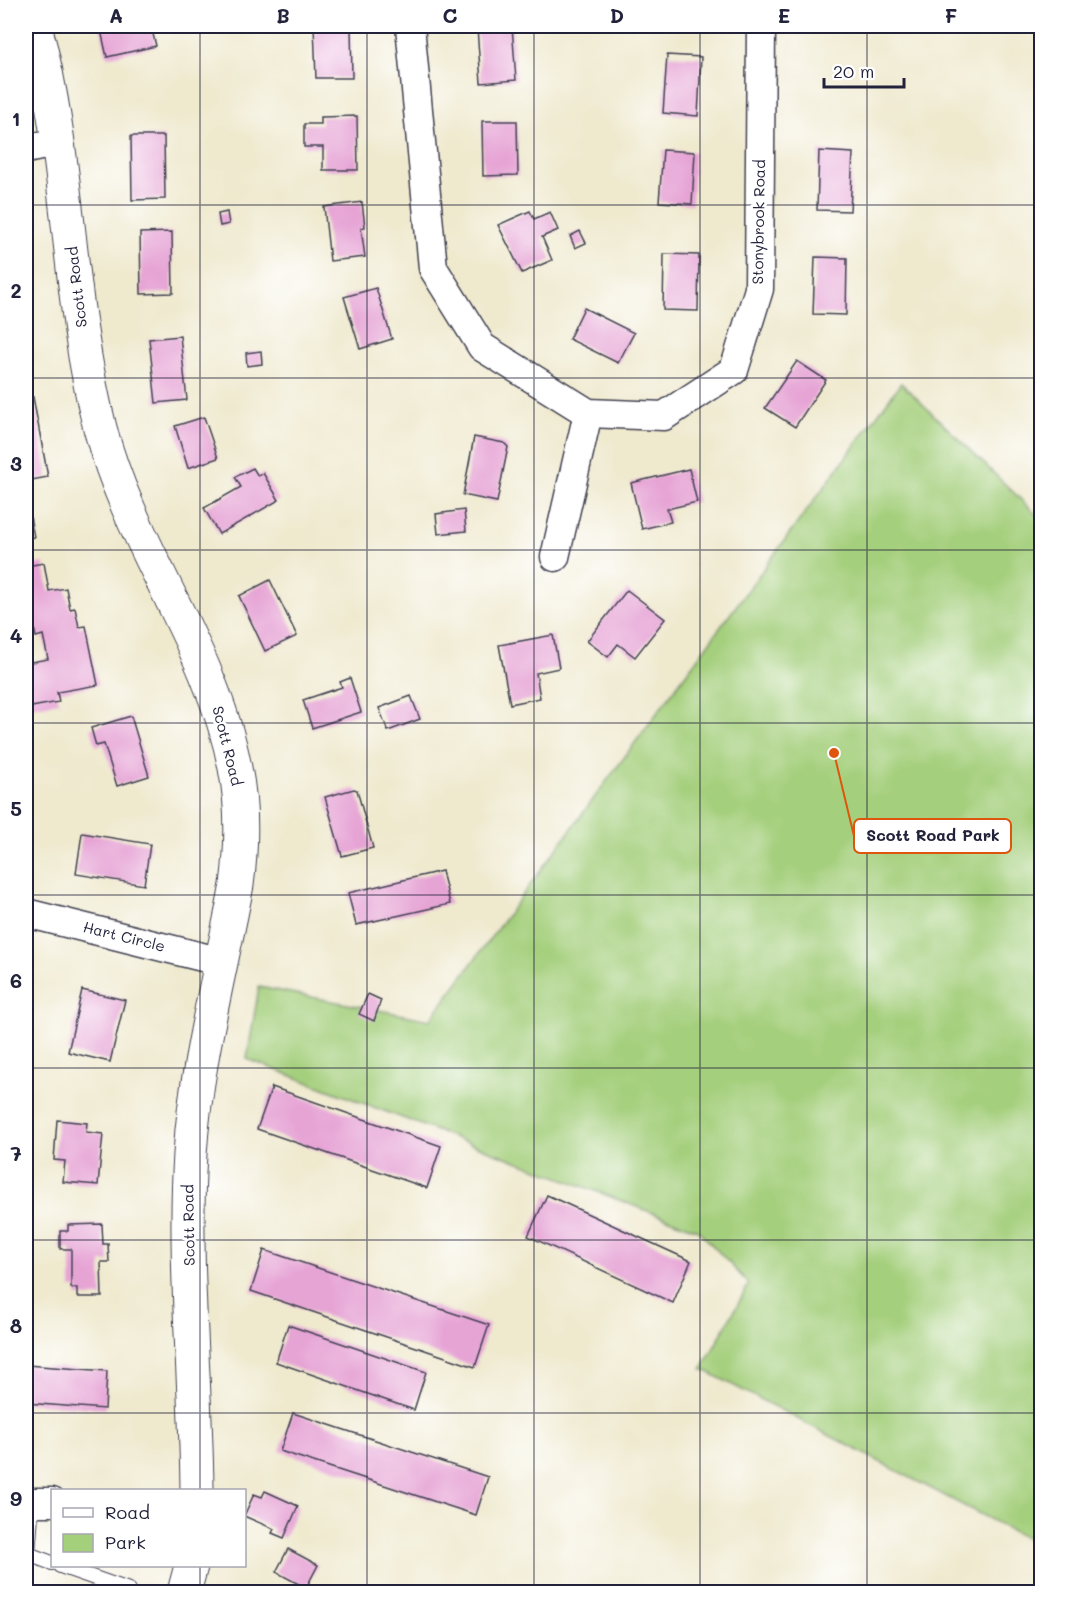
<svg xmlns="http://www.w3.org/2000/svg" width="1067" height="1618" viewBox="0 0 1067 1618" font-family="Mali,sans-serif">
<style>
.green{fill:#a4cf7b;stroke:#63785b;stroke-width:1.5}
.building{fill:#e6a4d5}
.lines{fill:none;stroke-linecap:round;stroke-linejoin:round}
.service-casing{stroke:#414051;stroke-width:16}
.minor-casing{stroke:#414051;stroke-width:31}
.secondary-casing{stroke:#414051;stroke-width:35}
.service{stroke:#fff;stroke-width:14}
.minor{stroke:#fff;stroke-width:28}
.secondary{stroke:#fff;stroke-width:33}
.grid{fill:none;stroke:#22223b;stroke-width:1.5;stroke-opacity:0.55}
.labels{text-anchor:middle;stroke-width:6;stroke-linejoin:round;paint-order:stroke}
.street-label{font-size:15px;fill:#22223b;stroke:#fff}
.leader{fill:none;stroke:#de560e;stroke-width:2}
.callout-dot{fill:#de560e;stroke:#fff;stroke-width:2}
.callout{fill:#fff;stroke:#de560e;stroke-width:2}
.callout-label{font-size:16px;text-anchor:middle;font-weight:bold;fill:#22223b}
.neatline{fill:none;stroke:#22223b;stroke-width:2}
.grid-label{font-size:20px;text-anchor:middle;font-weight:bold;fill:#22223b}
</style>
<rect width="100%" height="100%" fill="#fff"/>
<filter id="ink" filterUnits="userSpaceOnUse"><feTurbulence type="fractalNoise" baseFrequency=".0167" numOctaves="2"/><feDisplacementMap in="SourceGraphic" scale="12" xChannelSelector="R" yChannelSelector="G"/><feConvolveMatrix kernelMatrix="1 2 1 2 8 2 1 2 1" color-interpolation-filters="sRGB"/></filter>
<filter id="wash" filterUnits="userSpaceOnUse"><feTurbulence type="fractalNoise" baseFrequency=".008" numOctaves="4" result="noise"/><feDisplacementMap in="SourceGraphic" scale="24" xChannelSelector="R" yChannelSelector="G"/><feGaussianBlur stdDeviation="1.35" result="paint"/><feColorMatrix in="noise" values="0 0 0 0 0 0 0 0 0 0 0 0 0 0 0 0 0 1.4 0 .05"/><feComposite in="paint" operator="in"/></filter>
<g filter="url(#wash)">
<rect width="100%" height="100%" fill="#efe9ce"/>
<path class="green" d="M901 383 1041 519V1546L702 1369 749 1284 698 1230 247 1059 259 987 430 1020Z"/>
<g id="blocks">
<g class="building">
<path d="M100 26H151L156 46 107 57Z"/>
<path d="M314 26H351L352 78H316Z"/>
<path d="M512 26 516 80 481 83 477 28Z"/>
<path d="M667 55 701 57 698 116 663 113Z"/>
<path d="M357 116 358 170H323V147H304V124H321V117Z"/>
<path d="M482 121H517L518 175 483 176Z"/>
<path d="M131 136H164L165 199 132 200Z"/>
<path d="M663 150 695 152 692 204 659 202Z"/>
<path d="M819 151 853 153 850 211 817 210Z"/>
<path d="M362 202 365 227 361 228 365 257 330 261 324 207Z"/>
<path d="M530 211 534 219 550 212 558 230 542 237 552 260 522 273 498 225Z"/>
<path d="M227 212 229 224 220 226 218 214Z"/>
<path d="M580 231 586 243 575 248 570 236Z"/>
<path d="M172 232 173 293 141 294 140 233Z"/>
<path d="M664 254 699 255 698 311 663 310Z"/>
<path d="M815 257 847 258 846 315 813 314Z"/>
<path d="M376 288 392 339 360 349 344 297Z"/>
<path d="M584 308 634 333 618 363 569 339Z"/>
<path d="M180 336 187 400 156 403 149 339Z"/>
<path d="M261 351 262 364 247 366 246 353Z"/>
<path d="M797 361 826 380 795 427 765 408Z"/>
<path d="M33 397 48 477 26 481V399Z"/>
<path d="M204 417 218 458 188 468 175 426Z"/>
<path d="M474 437 504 443 508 447 497 502 463 495Z"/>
<path d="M253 468 258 476 263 473 279 500 219 534 204 508 241 487 235 477Z"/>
<path d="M689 469 697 502 667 509 671 522 642 529 631 483Z"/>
<path d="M26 496 34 537 26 538Z"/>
<path d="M464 510 466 531 438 534 436 514Z"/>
<path d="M44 563 49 591 66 588 70 609 75 608 79 627 86 626 98 685 57 692 59 702 26 708V663L48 659 43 635 36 637 32 618H28L26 566Z"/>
<path d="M270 580 297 636 265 651 239 596Z"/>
<path d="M627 590 665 619 635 657 618 644 608 657 587 641Z"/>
<path d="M553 635 559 668 536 673 540 698 510 704 499 645Z"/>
<path d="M350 678 361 712 312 728 303 700 342 687 340 682Z"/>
<path d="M411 696 420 719 388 731 379 708Z"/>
<path d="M131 716 149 776 117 786 104 744 96 746 91 728Z"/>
<path d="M354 789 357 790 373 848 342 856 325 797Z"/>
<path d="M82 833 150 844 144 885 76 874Z"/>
<path d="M442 871 450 904 356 925 348 893Z"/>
<path d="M82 990 125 1000 110 1062 68 1052Z"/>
<path d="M368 994 381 1000 374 1021 359 1014Z"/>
<path d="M272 1087 441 1146 427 1188 257 1129Z"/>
<path d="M57 1120 87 1123 86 1132 103 1134 98 1185 63 1182 65 1161 54 1160Z"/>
<path d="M547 1195 691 1261 673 1303 528 1236Z"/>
<path d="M102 1224 103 1244H108L109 1262H101L102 1297H77V1288H71V1249H60V1231H68V1225Z"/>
<path d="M264 1250 489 1325 475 1367 251 1291Z"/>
<path d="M288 1325 426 1372 414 1410 276 1362Z"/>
<path d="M26 1365 107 1371 105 1409 26 1403Z"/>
<path d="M293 1413 488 1477 476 1515 280 1451Z"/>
<path d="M265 1491 298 1506 284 1538 272 1533 274 1529 244 1516 254 1494 262 1497Z"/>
<path d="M288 1549 318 1565 306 1588 276 1572Z"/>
</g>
</g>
</g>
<g filter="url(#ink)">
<use href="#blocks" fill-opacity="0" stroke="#414051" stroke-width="1.5"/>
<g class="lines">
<g class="service-casing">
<g id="service">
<path d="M32 1502 28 1554 52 1563"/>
<path d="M60 1566 129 1590"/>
</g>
</g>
<g class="minor-casing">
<g id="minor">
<path d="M410 26 433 268 482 347 588 413 664 416 734 370 759 289 761 26"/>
<path d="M26 149 59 142"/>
<path d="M555 557 588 413"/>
<path d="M26 913 222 962"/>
<path d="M26 1502H52"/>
</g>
</g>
<g class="secondary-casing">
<g id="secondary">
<path d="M35 26C71 157 66 296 100 428 131 547 212 647 235 768 243 807 242 846 237 885 220 974 196 1063 190 1154 183 1266 196 1379 197 1490"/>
<path d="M184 1592 191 1566"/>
</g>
</g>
<use href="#service" class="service"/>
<use href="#minor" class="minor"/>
<use href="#secondary" class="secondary"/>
</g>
</g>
<path class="grid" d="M200 26V1490M367 26V1592M534 26V1592M700 26V1592M867 26V1592M26 205H1042M26 378H1042M26 550H1042M26 723H1042M26 895H1042M26 1068H1042M26 1240H1042M26 1413H1042M200 1566V1592"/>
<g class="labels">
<g class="street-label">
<text transform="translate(759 222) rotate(-89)" y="5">Stonybrook Road</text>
<text transform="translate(77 287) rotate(-97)" y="5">Scott Road</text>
<text transform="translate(227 746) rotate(76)" y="5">Scott Road</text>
<text transform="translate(124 937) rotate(14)" y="5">Hart Circle</text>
<text transform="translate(189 1225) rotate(-91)" y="5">Scott Road</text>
</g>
</g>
<path class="leader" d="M834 753L854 836"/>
<circle class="callout-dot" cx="834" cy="753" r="6"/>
<rect class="callout" x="854" y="819" width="157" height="34" rx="6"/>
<g class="callout-label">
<text x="933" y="841">Scott Road Park</text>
</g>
<rect width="1067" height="1618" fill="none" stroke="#fff" stroke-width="66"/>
<rect x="51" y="1489" width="195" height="78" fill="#ffffff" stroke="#a7a7b1" stroke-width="1.5"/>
<rect x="63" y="1508" width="30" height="9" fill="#ffffff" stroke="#a7a7b1" stroke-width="1.5"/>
<text x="105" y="1519" font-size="18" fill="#22223b">Road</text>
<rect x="63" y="1534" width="30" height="18" fill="#a4cf7b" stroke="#a7a7b1" stroke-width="1.5"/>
<text x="105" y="1549" font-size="18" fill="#22223b">Park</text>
<path d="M824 78v9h80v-9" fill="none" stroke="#22223b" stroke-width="3"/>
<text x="833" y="78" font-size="18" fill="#22223b" stroke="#ffffff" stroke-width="4.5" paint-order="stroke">20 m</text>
<rect x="33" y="33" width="1001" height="1552" class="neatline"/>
<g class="grid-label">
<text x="116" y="23">A</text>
<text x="283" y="23">B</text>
<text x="450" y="23">C</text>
<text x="617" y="23">D</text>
<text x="784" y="23">E</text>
<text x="951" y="23">F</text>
<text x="16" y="126">1</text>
<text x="16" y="298">2</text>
<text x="16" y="471">3</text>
<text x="16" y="643">4</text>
<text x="16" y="816">5</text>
<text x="16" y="988">6</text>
<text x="16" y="1161">7</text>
<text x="16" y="1333">8</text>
<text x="16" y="1506">9</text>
</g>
</svg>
